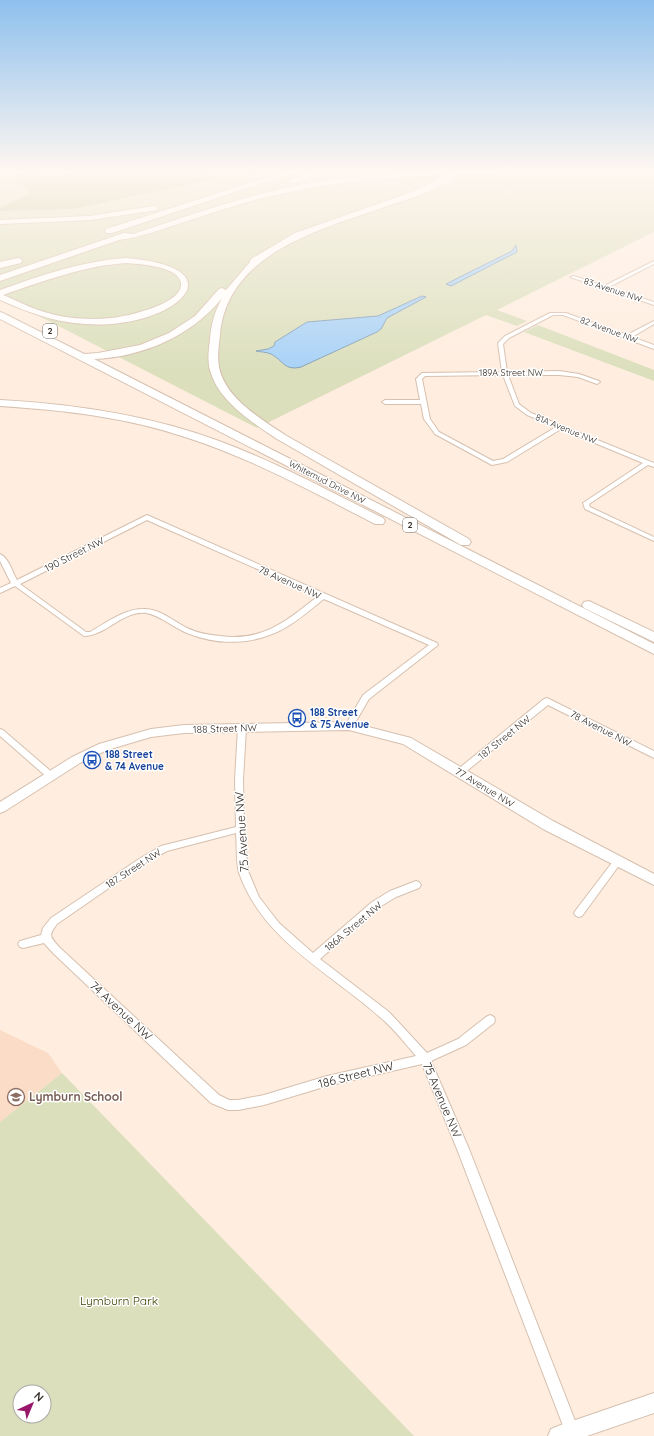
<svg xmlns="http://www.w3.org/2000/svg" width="654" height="1436" viewBox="0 0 654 1436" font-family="Quicksand,sans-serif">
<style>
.built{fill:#fbddc7}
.green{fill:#dbdfbc;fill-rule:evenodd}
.forest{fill:#c0c693}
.water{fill:#a8d2f7;stroke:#85a0b8}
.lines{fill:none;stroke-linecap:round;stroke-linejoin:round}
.street-casing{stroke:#d6c0af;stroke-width:2}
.secondary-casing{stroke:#d6c0af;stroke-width:2}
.highway-casing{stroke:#d6c0af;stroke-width:2}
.street{fill:#fff;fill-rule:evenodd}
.secondary{fill:#fff;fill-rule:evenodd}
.highway{fill:#fff;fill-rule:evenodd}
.highway-bridge-casing{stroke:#d6c0af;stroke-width:9;stroke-linecap:butt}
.highway-bridge{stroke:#fff;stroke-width:8}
.labels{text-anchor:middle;stroke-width:3;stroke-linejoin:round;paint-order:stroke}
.far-street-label{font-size:9px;fill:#322a24;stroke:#fff}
.shield{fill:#fff;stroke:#706a66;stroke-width:1}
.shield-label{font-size:9px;font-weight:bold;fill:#322a24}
.street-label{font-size:10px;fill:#322a24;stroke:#fff}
.transit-label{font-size:10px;font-weight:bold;fill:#164399;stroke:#fff;text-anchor:start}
.near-street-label{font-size:12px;fill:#322a24;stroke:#fff}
.near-education-label{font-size:12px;font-weight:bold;fill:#785e54;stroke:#fff;text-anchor:start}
.near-park-label{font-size:12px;fill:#3d4001;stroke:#fff}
</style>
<rect width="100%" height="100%" fill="#ffeddf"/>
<path class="built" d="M0 1030 48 1053 62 1073 0 1122Z"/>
<g class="green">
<path d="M0 171H654V232L497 310 527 321 517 326 486 315 257 428 0 296Z"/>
<path d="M538 325 654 370V381L524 332Z"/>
<path d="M62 1073 414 1436H0V1122ZM20 1392H44V1416H20Z"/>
</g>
<path class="forest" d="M87 171H154L162 173V171H200L214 179 73 209 0 211V208L30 193 14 178 31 172 48 178Z"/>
<g class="water">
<path d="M516 245 517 252 451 286 446 284 512 251Z"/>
<path d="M422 296 426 297 387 318 381 329 377 332 301 367C284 371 284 361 271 354 267 352 260 352 256 351L268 349 274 346 275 342 307 322 378 316Z"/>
</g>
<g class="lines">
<g class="street-casing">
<g id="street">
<path d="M654 261V264L609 287 654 302V305L570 277 574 276 604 286Z"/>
<path d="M550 313H566L627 335 654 321V324L632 337 654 345V349L563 315H553L509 338 503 344 507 372 559 371 579 374 599 381 600 382 597 384 578 377 559 375H508L519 404 531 413 654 463V467L648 465 589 504 590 507 654 537V541L585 509 583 503 643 463 561 429 507 462 492 465 435 434 424 419 421 404H385L382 402 385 400H420L416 379 422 373 502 372 498 343 505 336ZM503 375 515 406 527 415 556 427 503 459 493 461 439 432 430 419 422 379 425 376Z"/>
<path d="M147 515 437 643 438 645 369 699 352 728 349 729 345 726 363 695 429 645 324 599C311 609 299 620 285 628 255 645 218 646 187 633 174 628 160 615 146 613 123 610 106 636 84 636L15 586 0 593V588L11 583 0 561V554C9 558 12 572 17 580ZM147 520 158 525 318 596C287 621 262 642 220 636 208 635 197 633 187 628 173 621 159 608 143 609 124 609 106 623 90 632H86L20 584Z"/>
<path d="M547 698 654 751V758L548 705 463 774H457L456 772 457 770 544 699Z"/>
<path d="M242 725 246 728 243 780 244 829 248 871 259 897 279 923 313 953 372 902 390 891 416 881 419 882 421 885 419 888 396 897 378 908 320 959 389 1012 427 1053 458 1039 486 1017 490 1015 494 1017 495 1020 494 1023 466 1045 431 1061 469 1149 579 1431 577 1436H567L457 1149 422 1064 327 1086 264 1105 238 1110H228L211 1103 53 953 44 943 23 948 20 947 18 944 20 941 41 935 43 928 51 918 139 859 161 846 236 827 235 780 238 728ZM236 833C237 845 236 862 239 873 263 941 331 973 381 1018 394 1029 405 1043 416 1056L327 1076 264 1095 238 1100H229L219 1095 59 947C50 936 48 936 57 924L145 863 167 851Z"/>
<path d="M0 729 3 730 54 774 55 776 54 778H48L0 736Z"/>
<path d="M617 858 620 860 622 862 620 864 582 916 579 917 576 916 574 913 576 910 614 860Z"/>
</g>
</g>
<g class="secondary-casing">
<g id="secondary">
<path d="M349 722 411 738 553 821 654 874V885L543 829 403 744 349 730 184 733 151 737 107 750 80 763 5 811 0 813V802L72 757 99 744 151 729 184 725Z"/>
<path d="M654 1393V1413L587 1436H548L551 1429 558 1426Z"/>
</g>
</g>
<g class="highway-casing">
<g id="highway">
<path d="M287 171H298L112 233H106L105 231 106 229Z"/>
<path d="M315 171H326L295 183H292L288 181Z"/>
<path d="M442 171H492L488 173C418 176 348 178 280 194 247 201 215 212 184 222 162 229 142 237 119 240L0 281V275L124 233 133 234C188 216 243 196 300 185 346 176 394 173 442 171Z"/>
<path d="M441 178H447L448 180C438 190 409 199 396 203 330 227 228 249 220 334 219 345 217 356 219 367 225 398 260 418 285 435L469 539 471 542 469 545H461L277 439C252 422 218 401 210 370 207 360 209 349 210 339 211 324 215 311 222 298 192 336 142 357 94 359L654 644V654L0 319V312L3 313 84 354 98 353 140 345 169 333 195 316 219 289 222 288 226 290 250 262 251 259 295 233 412 192Z"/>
<path d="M154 206H157V210L90 220 0 224V220L90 216Z"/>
<path d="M18 258 21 259 22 261 21 263 0 268V262Z"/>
<path d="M126 258C233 267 184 318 112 324 70 327 38 317 0 300V290C42 275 82 261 126 258ZM126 263C139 264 174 266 180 280 190 303 125 317 111 318 91 320 68 319 48 313 32 309 18 301 3 295 44 281 83 266 126 263Z"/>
<path d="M0 400C74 404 149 415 219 441 276 462 329 491 383 518L385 521 383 524H375C313 492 251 458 185 437 125 417 63 410 0 406Z"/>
<path d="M589 601 654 632V642L584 608 582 605 584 602Z"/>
</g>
</g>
<use href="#street" class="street"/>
<use href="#secondary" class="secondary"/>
<use href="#highway" class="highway"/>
<g class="highway-bridge-casing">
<path id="highway-bridge" d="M444 180 457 171"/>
</g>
<use href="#highway-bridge" class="highway-bridge"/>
</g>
<linearGradient id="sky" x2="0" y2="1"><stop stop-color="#8ec0ee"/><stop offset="0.46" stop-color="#fff7f1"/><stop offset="1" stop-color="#fff7f1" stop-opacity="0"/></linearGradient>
<rect width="654" height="372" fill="url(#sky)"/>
<defs>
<g id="bus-ring" transform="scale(0.9)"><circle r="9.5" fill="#fff" stroke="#1a4fb4" stroke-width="1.5"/><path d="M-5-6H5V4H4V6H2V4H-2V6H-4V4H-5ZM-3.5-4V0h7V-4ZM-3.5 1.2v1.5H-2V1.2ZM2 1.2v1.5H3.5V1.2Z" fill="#1a4fb4"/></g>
<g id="school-ring" transform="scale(0.9)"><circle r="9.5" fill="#fff" stroke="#8d6e63" stroke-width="1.5"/><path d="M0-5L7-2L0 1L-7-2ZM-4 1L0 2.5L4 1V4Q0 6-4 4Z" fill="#8d6e63"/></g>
</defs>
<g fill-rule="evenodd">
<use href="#bus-ring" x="297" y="718"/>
<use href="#bus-ring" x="92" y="760"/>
<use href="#school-ring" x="16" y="1097"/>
</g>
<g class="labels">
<g class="far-street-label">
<text transform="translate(613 290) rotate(18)" y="3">83 Avenue NW</text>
<text transform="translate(609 330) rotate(20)" y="3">82 Avenue NW</text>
<text x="511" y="376">189A Street NW</text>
<text transform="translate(566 429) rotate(22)" y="3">81A Avenue NW</text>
<text transform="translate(327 482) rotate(27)" y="3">Whitemud Drive NW</text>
</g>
<g class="shield">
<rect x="43" y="324" width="14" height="14" rx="3"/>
<rect x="403" y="518" width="14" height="14" rx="3"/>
</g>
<g class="shield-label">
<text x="50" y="334">2</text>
<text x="410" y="528">2</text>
</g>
<g class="street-label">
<text transform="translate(74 554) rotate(-27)" y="4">190 Street NW</text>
<text transform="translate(290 582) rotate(24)" y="4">78 Avenue NW</text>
<text transform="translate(225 728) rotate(-2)" y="4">188 Street NW</text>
<text transform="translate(601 728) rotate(27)" y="4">78 Avenue NW</text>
<text transform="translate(504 737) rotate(-39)" y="4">187 Street NW</text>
<text transform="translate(485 787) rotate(31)" y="4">77 Avenue NW</text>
<text transform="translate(133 868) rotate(-33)" y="4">187 Street NW</text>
<text transform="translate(353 926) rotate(-40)" y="4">186A Street NW</text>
</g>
<g class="transit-label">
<text x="310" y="716">188 Street<tspan x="310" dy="12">&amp; 75 Avenue</tspan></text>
<text x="105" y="758">188 Street<tspan x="105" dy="12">&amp; 74 Avenue</tspan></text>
</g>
<g class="near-street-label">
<text transform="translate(242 832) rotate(-94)" y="4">75 Avenue NW</text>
<text transform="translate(121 1011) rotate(43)" y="4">74 Avenue NW</text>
<text transform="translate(356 1075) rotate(-14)" y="4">186 Street NW</text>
<text transform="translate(442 1100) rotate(67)" y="4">75 Avenue NW</text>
</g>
<g class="near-education-label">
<text x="29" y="1101">Lymburn School</text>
</g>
<g class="near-park-label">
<text x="119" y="1305">Lymburn Park</text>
</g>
</g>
<g transform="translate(32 1404) rotate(44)"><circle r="19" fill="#ffffff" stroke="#adaaa7"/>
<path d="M0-3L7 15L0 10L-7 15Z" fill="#99176b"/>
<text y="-6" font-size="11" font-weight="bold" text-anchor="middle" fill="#322a24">N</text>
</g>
</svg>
